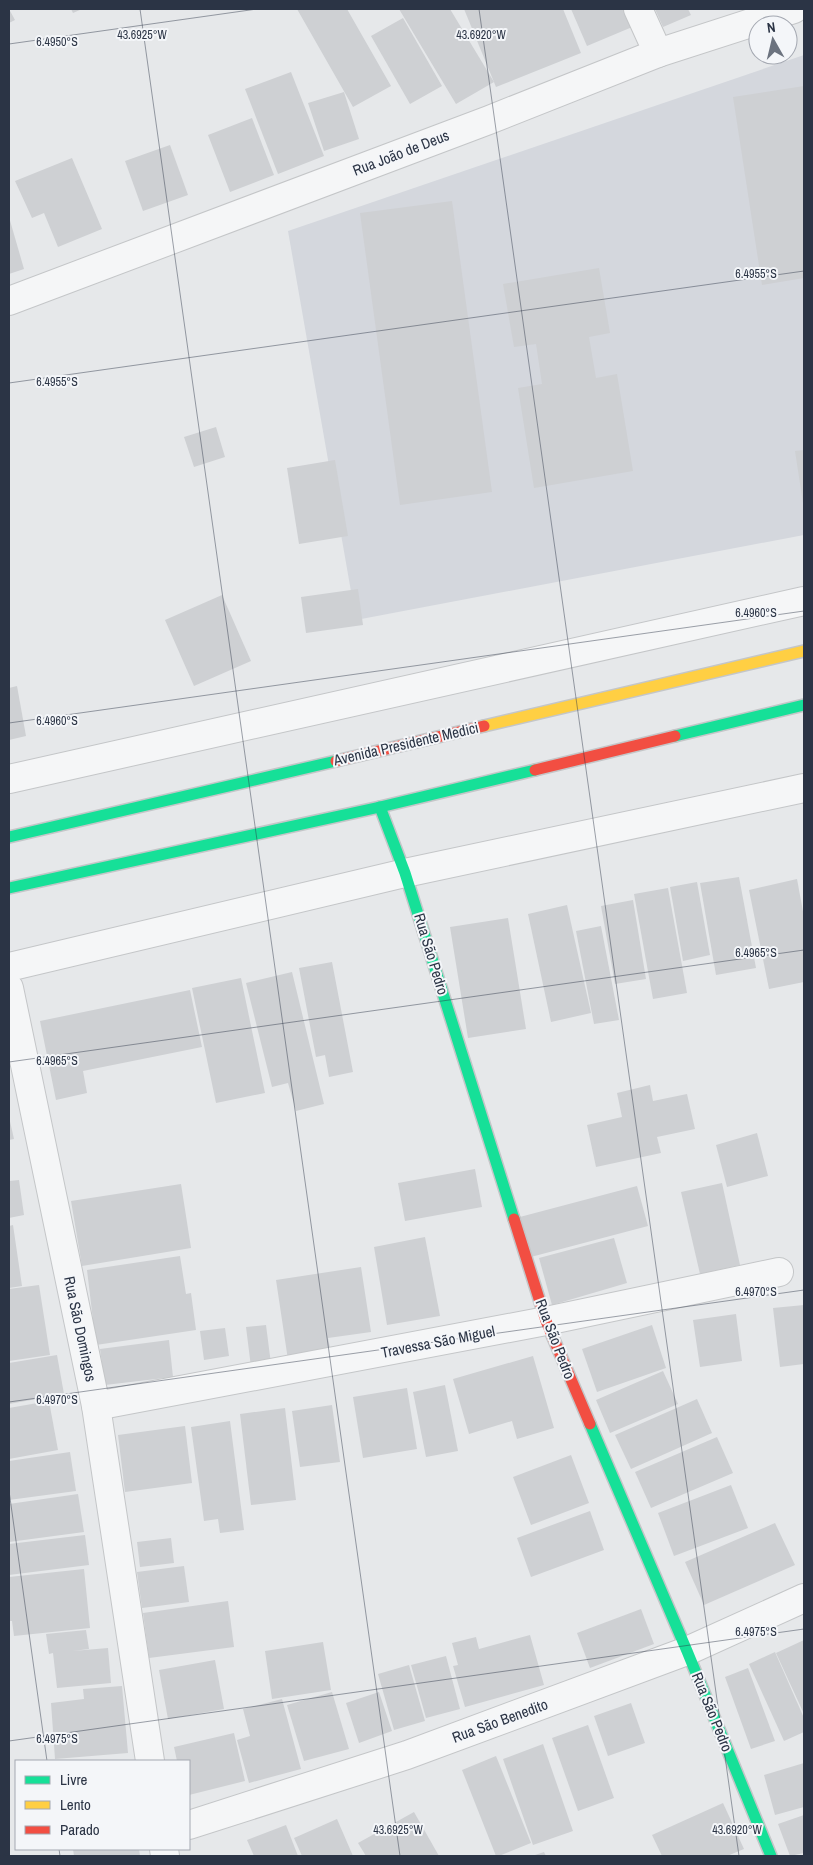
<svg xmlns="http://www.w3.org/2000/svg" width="813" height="1865" viewBox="0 0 813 1865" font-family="'Archivo Narrow',sans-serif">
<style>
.built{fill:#d4d7dd}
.building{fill:#ced0d3}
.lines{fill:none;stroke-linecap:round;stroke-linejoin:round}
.street-casing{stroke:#c4c6c8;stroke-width:30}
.fast-casing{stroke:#c4c6c8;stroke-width:14}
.slow-casing{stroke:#c4c6c8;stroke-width:14}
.jam-casing{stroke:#c4c6c8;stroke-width:14}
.street{stroke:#f5f6f7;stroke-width:28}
.fast{stroke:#16e098;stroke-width:11}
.slow{stroke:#ffcf43;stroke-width:11}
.jam{stroke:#f24e42;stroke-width:11}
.ticks{fill:none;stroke:#2b3445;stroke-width:1;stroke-opacity:0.45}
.labels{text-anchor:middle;stroke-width:4;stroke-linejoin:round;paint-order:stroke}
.street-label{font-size:15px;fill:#2b3445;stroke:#f4f6f9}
.ticks-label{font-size:12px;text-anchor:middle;fill:#2b3445;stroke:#f4f6f9;stroke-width:4;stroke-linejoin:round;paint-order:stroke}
</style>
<rect width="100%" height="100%" fill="#e6e8ea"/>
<path class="built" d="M804 55V535L356 620 288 231Z"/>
<g class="building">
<path d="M9 9 15 20 9 23Z"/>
<path d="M71 9H82L73 13Z"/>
<path d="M297 9H347L391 86 353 107Z"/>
<path d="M399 9H450L494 82 456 104Z"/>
<path d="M464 9H563L581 53 496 87Z"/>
<path d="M571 9H631L637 25 587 46Z"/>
<path d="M655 9H688L691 15 663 27Z"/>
<path d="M403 18 442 86 410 104 371 36Z"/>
<path d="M291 72 324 156 278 174 245 89Z"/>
<path d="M804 86V278L762 285 733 97Z"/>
<path d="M344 92 359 139 324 151 308 103Z"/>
<path d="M252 118 274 175 230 192 208 135Z"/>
<path d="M170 145 188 195 143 211 125 161Z"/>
<path d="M72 158 102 229 58 247 44 213 32 218 15 181Z"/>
<path d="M452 201 492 492 400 505 360 213Z"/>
<path d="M9 217 24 269 9 274Z"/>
<path d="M599 268 610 333 589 337 596 378 617 374 633 471 534 488 518 388 542 384 536 344 514 347 503 284Z"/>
<path d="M216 427 225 457 194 467 184 437Z"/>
<path d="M804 450V503H803L795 451Z"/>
<path d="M335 460 348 536 299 544 287 468Z"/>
<path d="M358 589 363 625 306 633 301 597Z"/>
<path d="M222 595 251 661 194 686 165 620Z"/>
<path d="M17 686 26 736 9 740V688Z"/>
<path d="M739 877 756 968 716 975 700 883Z"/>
<path d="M797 879 804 917V982L769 989 749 890Z"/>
<path d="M697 882 710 955 683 961 670 887Z"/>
<path d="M668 888 687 993 653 999 634 894Z"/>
<path d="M633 900 646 979 615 984 601 906Z"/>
<path d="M567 905 591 1013 551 1022 528 914Z"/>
<path d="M508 918 526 1029 468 1038 450 927Z"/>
<path d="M601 926 619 1020 594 1024 576 931Z"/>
<path d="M332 962 353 1072 329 1077 325 1055 316 1057 299 968Z"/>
<path d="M292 972 324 1104 296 1111 288 1083 272 1087 246 983Z"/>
<path d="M241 978 265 1093 216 1103 192 988Z"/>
<path d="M190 990 202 1047 83 1071 87 1093 56 1100 40 1021Z"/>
<path d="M650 1085 653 1101 687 1094 695 1129 657 1137 661 1153 596 1167 587 1125 622 1117 617 1093Z"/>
<path d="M9 1117 14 1139 9 1140Z"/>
<path d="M757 1133 768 1176 727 1187 716 1145Z"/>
<path d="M475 1169 482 1207 405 1221 398 1183Z"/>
<path d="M19 1180 24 1215 9 1218V1181Z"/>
<path d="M722 1183 740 1265 700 1274 681 1192Z"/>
<path d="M181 1184 191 1248 82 1266 71 1201Z"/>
<path d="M637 1186 648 1226 527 1258 516 1218Z"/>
<path d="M13 1225 22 1286 9 1288V1226Z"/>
<path d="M425 1237 440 1316 387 1325 374 1247Z"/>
<path d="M614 1238 627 1283 552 1305 539 1258Z"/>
<path d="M180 1256 186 1294 191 1293 196 1330 96 1345 87 1270Z"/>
<path d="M361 1267 371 1332 328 1338 331 1353 288 1360 276 1280Z"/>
<path d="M39 1285 50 1355 9 1361V1289Z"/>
<path d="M804 1305V1364L780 1367 773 1308Z"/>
<path d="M736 1314 742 1361 700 1367 693 1320Z"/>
<path d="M266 1325 271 1364 251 1367 246 1327Z"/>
<path d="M652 1325 666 1368 597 1392 582 1349Z"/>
<path d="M225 1328 229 1356 204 1360 200 1331Z"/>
<path d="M169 1340 173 1377 105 1385 100 1349Z"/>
<path d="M57 1355 64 1394 9 1404V1363Z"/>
<path d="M533 1356 554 1428 517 1439 512 1421 469 1434 453 1379Z"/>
<path d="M663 1371 678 1404 610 1433 596 1400Z"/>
<path d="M445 1385 458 1451 426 1457 413 1392Z"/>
<path d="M407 1388 417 1449 363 1458 353 1397Z"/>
<path d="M697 1399 712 1433 631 1469 615 1435Z"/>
<path d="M49 1401 58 1450 9 1459V1408Z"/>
<path d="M332 1405 340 1462 300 1467 292 1411Z"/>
<path d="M285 1408 296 1500 251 1505 240 1414Z"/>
<path d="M230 1421 244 1530 220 1533 218 1519 204 1521 191 1427Z"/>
<path d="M185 1426 192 1483 125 1492 118 1435Z"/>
<path d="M717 1437 733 1473 651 1508 635 1472Z"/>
<path d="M70 1452 76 1491 9 1500V1461Z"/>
<path d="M571 1455 589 1503 531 1525 513 1477Z"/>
<path d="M731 1485 748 1528 674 1556 658 1513Z"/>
<path d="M78 1494 84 1532 9 1542V1504Z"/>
<path d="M590 1511 604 1550 531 1577 517 1538Z"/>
<path d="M775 1523 795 1565 704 1605 685 1562Z"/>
<path d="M85 1535 89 1565 9 1575V1544Z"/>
<path d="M171 1538 174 1563 140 1567 137 1542Z"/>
<path d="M184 1566 189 1602 142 1608 137 1572Z"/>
<path d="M84 1569 90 1628 14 1636 12 1621H9V1577Z"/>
<path d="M228 1601 234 1647 149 1658 143 1613Z"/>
<path d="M641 1609 654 1644 590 1668 577 1633Z"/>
<path d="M86 1630 89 1649 73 1651 108 1648 111 1683 57 1688 53 1653 49 1654 46 1634Z"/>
<path d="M530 1635 544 1685 465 1707 453 1666 458 1665 452 1643 476 1637 479 1649Z"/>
<path d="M804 1640V1714L776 1653Z"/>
<path d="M323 1642 331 1690 272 1699 265 1651Z"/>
<path d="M775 1652 804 1718V1732L784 1741 749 1664Z"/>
<path d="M446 1656 460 1709 426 1718 411 1665Z"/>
<path d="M215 1660 224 1709 168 1719 159 1670Z"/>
<path d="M409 1665 425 1721 394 1730 378 1674Z"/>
<path d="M748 1668 775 1741 751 1749 725 1677Z"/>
<path d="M122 1686 128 1753 55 1759 51 1703 84 1699 83 1689Z"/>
<path d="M332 1692 349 1749 304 1761 287 1705Z"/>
<path d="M379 1692 392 1731 359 1743 346 1703Z"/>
<path d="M282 1699 301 1769 249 1783 237 1740 250 1736 243 1709Z"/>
<path d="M631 1703 645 1743 608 1756 594 1716Z"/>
<path d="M588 1725 614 1798 578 1811 552 1738Z"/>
<path d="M234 1733 245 1781 189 1795V1761H177L174 1747Z"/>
<path d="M543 1744 573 1831 533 1845 503 1759Z"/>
<path d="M496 1756 531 1843 499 1856H496L462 1770Z"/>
<path d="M804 1763V1807L775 1815 764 1775Z"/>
<path d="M723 1803 744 1849 727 1856H662L652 1835Z"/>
<path d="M414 1812 439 1856H366L358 1843Z"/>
<path d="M804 1815V1853L790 1856 778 1824Z"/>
<path d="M337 1819 353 1856H302L294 1838Z"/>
<path d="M286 1825 298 1856H254L247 1840Z"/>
<path d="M73 1849H139L140 1856H74Z"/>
<path d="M544 1852 546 1856H532Z"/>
</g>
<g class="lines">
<g class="street-casing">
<g id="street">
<path d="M638 9 658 53"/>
<path d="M9 301 489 120 658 53 794 9"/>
<path d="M9 779 804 601"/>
<path d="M9 967 405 873 804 788"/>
<path d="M9 988 96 1406 150 1761"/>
<path d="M96 1406 546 1321 779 1272"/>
<path d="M189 1825 407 1755 687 1651 804 1598"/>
<path d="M164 1849 165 1856"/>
</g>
</g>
<g class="fast-casing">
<g id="fast">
<path d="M675 736 804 705"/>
<path d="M380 807 405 873 514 1219"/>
<path d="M9 837 336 761"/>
<path d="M9 888 380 807 535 770"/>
<path d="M590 1424 687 1651 771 1856"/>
</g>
</g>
<g class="slow-casing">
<path id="slow" d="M484 726 804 651"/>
</g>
<g class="jam-casing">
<g id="jam">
<path d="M336 761 484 726"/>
<path d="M535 770 675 736"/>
<path d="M514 1219 546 1321 590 1424"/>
</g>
</g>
<use href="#street" class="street"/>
<use href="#fast" class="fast"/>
<use href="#slow" class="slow"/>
<use href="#jam" class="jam"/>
</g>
<path class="ticks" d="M140 9 400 1856M479 9 739 1856M9 44 257 9M9 383 804 271M9 723 804 611M9 1062 804 950M9 1402 804 1290M9 1491 47 1761M9 1741 804 1629M59 1849 60 1856"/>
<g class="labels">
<g class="street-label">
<text transform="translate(401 153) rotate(-21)" y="5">Rua João de Deus</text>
<text transform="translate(406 744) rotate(-13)" y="5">Avenida Presidente Medici</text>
<text transform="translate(431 954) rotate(73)" y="5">Rua São Pedro</text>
<text transform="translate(80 1329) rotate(78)" y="5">Rua São Domingos</text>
<text transform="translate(555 1339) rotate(69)" y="5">Rua São Pedro</text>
<text transform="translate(438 1342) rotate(-11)" y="5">Travessa São Miguel</text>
<text transform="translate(712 1712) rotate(68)" y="5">Rua São Pedro</text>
<text transform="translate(500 1721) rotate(-20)" y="5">Rua São Benedito</text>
</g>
</g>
<g class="ticks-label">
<text x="142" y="39">43.6925°W</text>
<text x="481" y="39">43.6920°W</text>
<text x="57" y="46">6.4950°S</text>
<text x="756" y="278">6.4955°S</text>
<text x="57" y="386">6.4955°S</text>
<text x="756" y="617">6.4960°S</text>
<text x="57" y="725">6.4960°S</text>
<text x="756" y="957">6.4965°S</text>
<text x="57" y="1065">6.4965°S</text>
<text x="756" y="1296">6.4970°S</text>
<text x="57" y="1404">6.4970°S</text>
<text x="756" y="1636">6.4975°S</text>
<text x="57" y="1743">6.4975°S</text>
<text x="398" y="1834">43.6925°W</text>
<text x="737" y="1834">43.6920°W</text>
</g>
<rect width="813" height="1865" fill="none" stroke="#2b3445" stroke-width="20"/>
<rect x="15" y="1760" width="175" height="90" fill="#f4f6f9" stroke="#a4a8b1"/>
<rect x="25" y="1776" width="25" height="8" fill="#16e098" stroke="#a4a8b1"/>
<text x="60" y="1785" font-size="15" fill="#2b3445">Livre</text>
<rect x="25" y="1801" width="25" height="8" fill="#ffcf43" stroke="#a4a8b1"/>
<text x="60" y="1810" font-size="15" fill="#2b3445">Lento</text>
<rect x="25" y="1826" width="25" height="8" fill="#f24e42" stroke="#a4a8b1"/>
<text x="60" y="1835" font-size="15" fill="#2b3445">Parado</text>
<g transform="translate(773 40) rotate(352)"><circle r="24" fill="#f4f6f9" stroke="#a4a8b1"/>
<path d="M0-4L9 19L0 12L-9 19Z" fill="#6c737f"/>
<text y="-8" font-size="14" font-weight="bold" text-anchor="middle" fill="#2b3445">N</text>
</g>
</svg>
